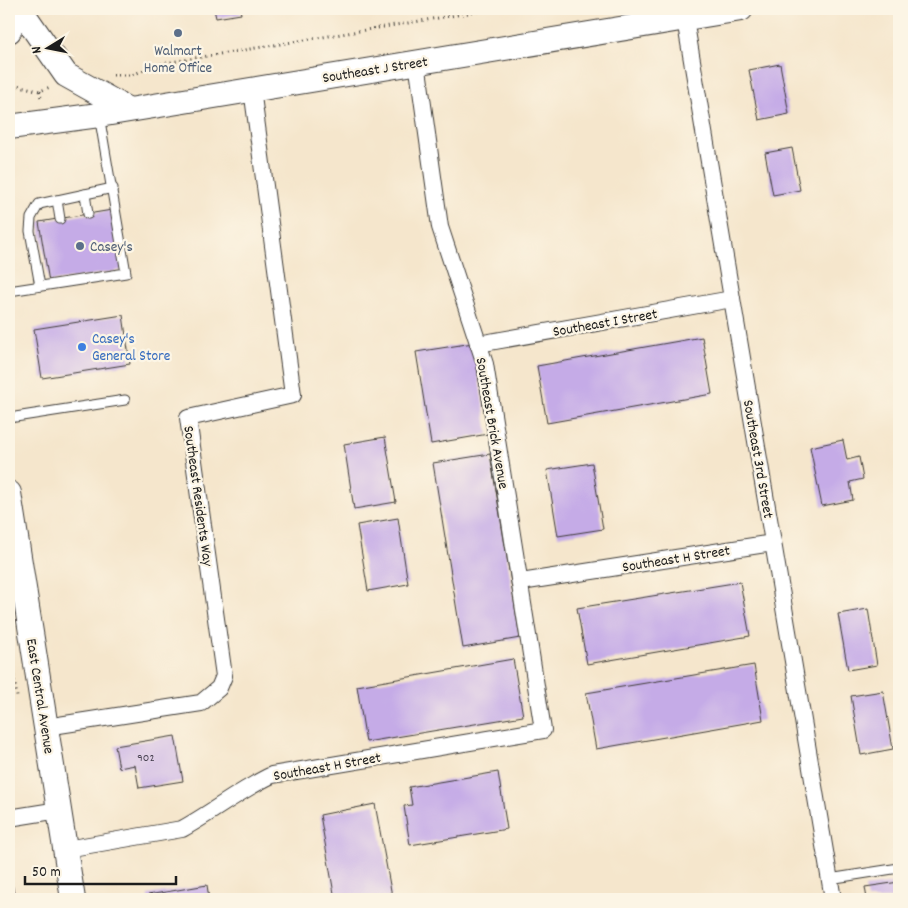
<svg xmlns="http://www.w3.org/2000/svg" width="908" height="908" viewBox="0 0 908 908" font-family="Dekko,sans-serif">
<style>
.building{fill:#c5abe7}
.lines{fill:none;stroke-linecap:round;stroke-linejoin:round}
.lane-casing{stroke:#3d3a36;stroke-width:11}
.street-casing{stroke:#3d3a36;stroke-width:18}
.secondary-casing{stroke:#3d3a36;stroke-width:26}
.path{stroke:#3d3a36;stroke-width:3;stroke-dasharray:1 4;stroke-linecap:butt}
.lane{stroke:#fff;stroke-width:9}
.street{stroke:#fff;stroke-width:16}
.secondary{stroke:#fff;stroke-width:24}
.service-dot{fill:#5c6f8a;stroke:#fcf5e5;stroke-width:2}
.shop-dot{fill:#3f7fe0;stroke:#fcf5e5;stroke-width:2}
.labels{text-anchor:middle;stroke-width:4.5;stroke-linejoin:round;paint-order:stroke}
.number-label{font-size:12px;fill:#46404f}
.service-label{font-size:15px;fill:#4e5e75;stroke:#fcf5e5}
.street-label{font-size:15px;fill:#1c1c1c;stroke:#fcf5e5}
.shop-label{font-size:15px;fill:#366cbe;stroke:#fcf5e5;text-anchor:start}
</style>
<rect width="100%" height="100%" fill="#fcf5e5"/>
<filter id="ink" filterUnits="userSpaceOnUse"><feTurbulence type="fractalNoise" baseFrequency=".02" numOctaves="2"/><feDisplacementMap in="SourceGraphic" scale="10" xChannelSelector="R" yChannelSelector="G"/><feConvolveMatrix kernelMatrix="1 2 1 2 8 2 1 2 1" color-interpolation-filters="sRGB"/></filter>
<filter id="wash" filterUnits="userSpaceOnUse"><feTurbulence type="fractalNoise" baseFrequency=".0096" numOctaves="4" result="noise"/><feDisplacementMap in="SourceGraphic" scale="20" xChannelSelector="R" yChannelSelector="G"/><feGaussianBlur stdDeviation="1.12" result="paint"/><feColorMatrix in="noise" values="0 0 0 0 0 0 0 0 0 0 0 0 0 0 0 0 0 1.4 0 .05"/><feComposite in="paint" operator="in"/></filter>
<g filter="url(#wash)">
<rect width="100%" height="100%" fill="#f5e6cc"/>
<g id="blocks">
<g class="building">
<path d="M214 9H240L241 14 216 18Z"/>
<path d="M780 64 789 114 759 120 749 70Z"/>
<path d="M792 148 800 190 773 195 765 153Z"/>
<path d="M112 210 122 270 49 282 39 222Z"/>
<path d="M123 315 130 364 42 378 34 329Z"/>
<path d="M702 337 712 394 547 423 537 366Z"/>
<path d="M473 343 488 434 431 444 416 352Z"/>
<path d="M385 437 396 502 354 509 344 444Z"/>
<path d="M843 440 847 460 859 457 863 479 850 482 853 500 822 506 810 447Z"/>
<path d="M490 454 520 638 463 648 433 463Z"/>
<path d="M592 463 603 529 558 536 547 470Z"/>
<path d="M398 518 408 584 368 591 357 525Z"/>
<path d="M740 582 750 636 587 664 577 608Z"/>
<path d="M868 609 877 665 848 670 838 614Z"/>
<path d="M513 659 523 716 366 742 357 686Z"/>
<path d="M754 665 763 720 596 749 586 693Z"/>
<path d="M883 691 893 749 861 755 851 696Z"/>
<path d="M175 736 183 781 139 788 135 765 119 768 115 746Z"/>
<path d="M498 772 507 829 410 845 404 806 412 805 409 787Z"/>
<path d="M375 804 392 896 376 899H335L320 815Z"/>
<path d="M9 872H10L15 899H10Z"/>
<path d="M899 882V899H867L865 887Z"/>
<path d="M207 885 209 899H148V895Z"/>
</g>
</g>
</g>
<g filter="url(#ink)">
<use href="#blocks" fill-opacity="0" stroke="#3d3a36" stroke-width="1"/>
<g class="lines">
<g class="lane-casing">
<g id="lane">
<path d="M85 194 88 214"/>
<path d="M57 200 60 219"/>
<path d="M40 286 30 231 31 218 39 204 113 188"/>
<path d="M9 291 126 273 99 115"/>
<path d="M9 418 125 400"/>
<path d="M829 879 899 868"/>
</g>
</g>
<g class="street-casing">
<g id="street">
<path d="M685 19 833 899"/>
<path d="M478 344 732 299"/>
<path d="M521 582 773 543"/>
<path d="M46 727 201 703 219 688 224 676 188 418 293 395 252 89"/>
<path d="M9 818 59 810"/>
<path d="M66 849 182 829C213 812 240 790 272 775L543 730 485 364 440 227 417 62"/>
</g>
</g>
<g class="secondary-casing">
<g id="secondary">
<path d="M20 9 66 75 127 109"/>
<path d="M9 31 17 9"/>
<path d="M9 127 99 115 741 9"/>
<path d="M9 493 73 899"/>
</g>
</g>
<g class="path">
<path d="M113 75H132L159 64 493 9"/>
<path d="M9 83 40 91 50 87"/>
<path d="M40 91 41 99"/>
<path d="M9 646 17 697"/>
</g>
<use href="#lane" class="lane"/>
<use href="#street" class="street"/>
<use href="#secondary" class="secondary"/>
</g>
</g>
<g class="service-dot">
<circle cx="178" cy="33" r="5"/>
<circle cx="80" cy="246" r="5"/>
</g>
<circle class="shop-dot" cx="82" cy="347" r="5"/>
<g class="labels">
<g class="number-label">
<text x="146" y="761">902</text>
</g>
<g class="service-label">
<text x="178" y="55">Walmart<tspan x="178" dy="17">Home Office</tspan></text>
<text x="90" y="251" text-anchor="start">Casey's</text>
</g>
<g class="street-label">
<text transform="translate(375 69) rotate(-9)" y="5">Southeast J Street</text>
<text transform="translate(605 322) rotate(-10)" y="5">Southeast I Street</text>
<text transform="translate(493 423) rotate(80)" y="5">Southeast Brick Avenue</text>
<text transform="translate(759 459) rotate(80)" y="5">Southeast 3rd Street</text>
<text transform="translate(199 496) rotate(82)" y="5">Southeast Residents Way</text>
<text transform="translate(676 558) rotate(-9)" y="5">Southeast H Street</text>
<text transform="translate(41 696) rotate(81)" y="5">East Central Avenue</text>
<text transform="translate(327 766) rotate(-10)" y="5">Southeast H Street</text>
</g>
<g class="shop-label">
<text x="92" y="343">Casey's<tspan x="92" dy="17">General Store</tspan></text>
</g>
</g>
<rect width="908" height="908" fill="none" stroke="#fcf5e5" stroke-width="30"/>
<g transform="translate(48 48) rotate(260)" stroke="#fcf5e5" stroke-width="4" paint-order="stroke">
<path d="M0-4L9 19L0 12L-9 19Z" fill="#1c1c1c"/>
<text y="-8" font-size="14" font-weight="bold" text-anchor="middle" fill="#1c1c1c">N</text>
</g>
<path d="M25 876v8h151v-8" fill="none" stroke="#1c1c1c" stroke-width="2.5"/>
<text x="32" y="876" font-size="15" fill="#1c1c1c" stroke="#fcf5e5" stroke-width="4" paint-order="stroke">50 m</text>
</svg>
